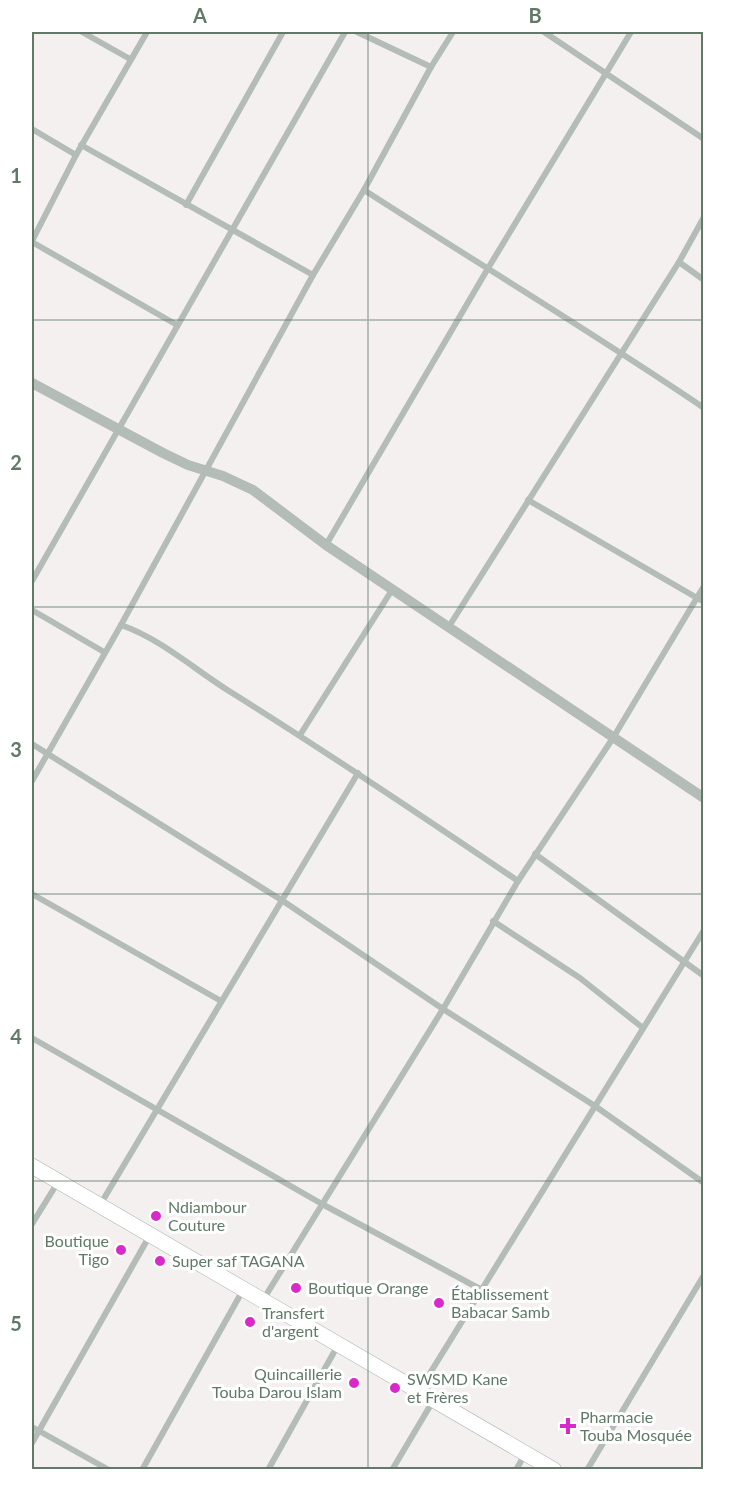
<svg xmlns="http://www.w3.org/2000/svg" width="735" height="1501" viewBox="0 0 735 1501" font-family="Lato,sans-serif">
<style>
.lines{fill:none;stroke-linecap:round;stroke-linejoin:round}
.secondary-casing{stroke:#a8b3ac;stroke-width:16}
.minor{stroke:#b3bcb6;stroke-width:6}
.tertiary{stroke:#b3bcb6;stroke-width:10}
.secondary{stroke:#fff;stroke-width:15}
.grid{fill:none;stroke:#607a67;stroke-width:1.5;stroke-opacity:0.55}
.poi-dot{fill:#da29cb;stroke:#fff;stroke-width:2}
.labels{text-anchor:middle;stroke-width:6;stroke-linejoin:round;paint-order:stroke}
.poi-label{font-size:16px;fill:#607a67;stroke:#fff;text-anchor:start}
.neatline{fill:none;stroke:#607a67;stroke-width:2}
.grid-label{font-size:20px;text-anchor:middle;font-weight:bold;fill:#607a67}
</style>
<rect width="100%" height="100%" fill="#f4f0f0"/>
<g class="lines">
<g class="secondary-casing">
<path id="secondary" d="M32 1166 554 1470"/>
</g>
<g class="minor">
<path d="M82 32 130 59"/>
<path d="M357 32 431 67"/>
<path d="M544 32 704 139"/>
<path d="M32 129 76 155"/>
<path d="M81 145 313 275"/>
<path d="M364 190C477 263 592 332 704 408"/>
<path d="M186 205 283 32"/>
<path d="M32 241 76 155 147 32"/>
<path d="M32 242 177 325"/>
<path d="M679 262 704 280"/>
<path d="M528 500 704 602"/>
<path d="M326 545 487 270 631 32"/>
<path d="M32 581 345 32"/>
<path d="M32 610 104 652"/>
<path d="M121 625C161 639 194 669 229 691 327 752 422 816 518 881"/>
<path d="M448 628 679 262 704 217"/>
<path d="M300 735 392 590"/>
<path d="M32 744 283 901 443 1009 595 1106 704 1183"/>
<path d="M32 781 121 625 313 275 364 190 431 67 453 32"/>
<path d="M535 854 704 976"/>
<path d="M32 894 221 1001"/>
<path d="M493 921 580 978 643 1028"/>
<path d="M32 1038 322 1204 482 1290"/>
<path d="M100 1205 358 773"/>
<path d="M32 1224 58 1182"/>
<path d="M263 1300 443 1009 518 881 613 738 704 586"/>
<path d="M419 1391 704 930"/>
<path d="M32 1427 109 1470"/>
<path d="M32 1443 150 1235"/>
<path d="M142 1470 243 1290"/>
<path d="M268 1470 338 1345"/>
<path d="M392 1470 433 1401"/>
<path d="M516 1470 525 1454"/>
<path d="M587 1470 704 1275"/>
</g>
<path class="tertiary" d="M32 383 163 453 188 465 223 476 253 490 326 545 704 798"/>
<use href="#secondary" class="secondary"/>
</g>
<path class="grid" d="M368 32V1470M32 320H704M32 607H704M32 894H704M32 1181H704"/>
<g class="poi-dot">
<circle cx="156" cy="1216" r="6"/>
<circle cx="121" cy="1250" r="6"/>
<circle cx="160" cy="1261" r="6"/>
<circle cx="296" cy="1288" r="6"/>
<circle cx="439" cy="1303" r="6"/>
<circle cx="250" cy="1322" r="6"/>
<circle cx="354" cy="1383" r="6"/>
<circle cx="395" cy="1388" r="6"/>
<path d="M565 1417h6v6h6v6h-6v6h-6v-6h-6v-6h6z"/>
</g>
<g class="labels">
<g class="poi-label">
<text x="168" y="1213">Ndiambour<tspan x="168" dy="18">Couture</tspan></text>
<text x="109" y="1247" text-anchor="end">Boutique<tspan x="109" dy="18">Tigo</tspan></text>
<text x="172" y="1267">Super saf TAGANA</text>
<text x="308" y="1294">Boutique Orange</text>
<text x="451" y="1300">Établissement<tspan x="451" dy="18">Babacar Samb</tspan></text>
<text x="262" y="1319">Transfert<tspan x="262" dy="18">d'argent</tspan></text>
<text x="342" y="1380" text-anchor="end">Quincaillerie<tspan x="342" dy="18">Touba Darou Islam</tspan></text>
<text x="407" y="1385">SWSMD Kane<tspan x="407" dy="18">et Frères</tspan></text>
<text x="580" y="1423">Pharmacie<tspan x="580" dy="18">Touba Mosquée</tspan></text>
</g>
</g>
<rect width="735" height="1501" fill="none" stroke="#ffffff" stroke-width="66"/>
<rect x="33" y="33" width="669" height="1435" class="neatline"/>
<g class="grid-label">
<text x="200" y="23">A</text>
<text x="535" y="23">B</text>
<text x="16" y="183">1</text>
<text x="16" y="470">2</text>
<text x="16" y="757">3</text>
<text x="16" y="1044">4</text>
<text x="16" y="1331">5</text>
</g>
</svg>
